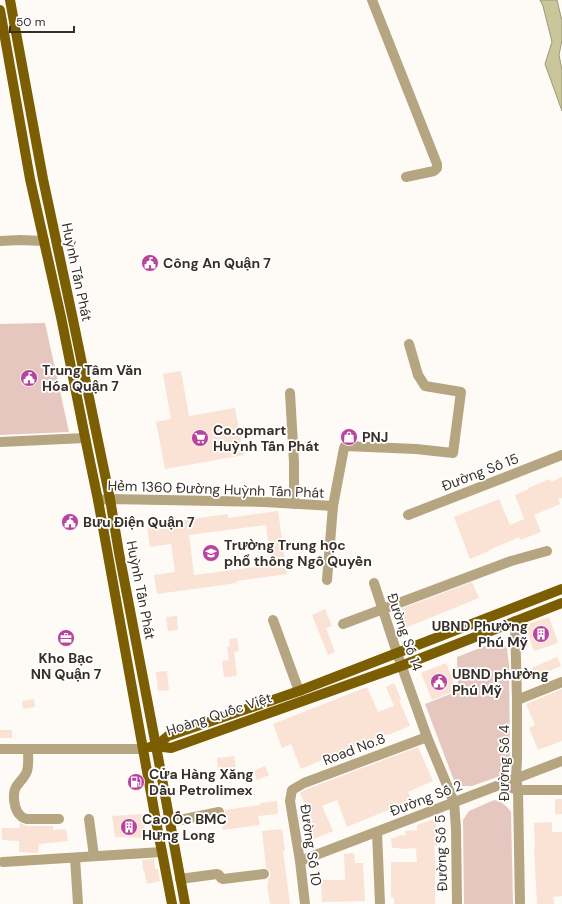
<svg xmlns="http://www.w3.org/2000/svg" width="562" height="904" viewBox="0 0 562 904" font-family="'DM Sans',sans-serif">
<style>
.green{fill:#e6c7c0}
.water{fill:#c8c69a;stroke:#9c9978}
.building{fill:#fae2d4;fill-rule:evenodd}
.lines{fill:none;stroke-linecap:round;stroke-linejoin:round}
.minor{stroke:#b5a581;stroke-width:10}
.major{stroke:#7b5d02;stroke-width:10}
.labels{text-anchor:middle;stroke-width:3.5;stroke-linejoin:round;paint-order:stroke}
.poi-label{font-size:14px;font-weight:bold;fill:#373029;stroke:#fff;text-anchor:start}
.street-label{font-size:14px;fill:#373029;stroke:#fff}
</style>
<rect width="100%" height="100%" fill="#fefaf6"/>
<g class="green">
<path d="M45 323 69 432 0 435V324Z"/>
<path d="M498 641 507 648 509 665 510 767 503 775 472 786H456L425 704 458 691 457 657Z"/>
<path d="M494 800C502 802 506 805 511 812L513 904H464L463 820 469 811Z"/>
</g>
<path class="water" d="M540 0H557L562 21V40L559 55 562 70V111L545 64 552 42 543 6Z"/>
<g class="building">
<path d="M181 371 189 416 235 408 244 455 165 469 156 422 171 419 163 374Z"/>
<path d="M562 477V498L558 499 560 504 534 515 541 532 520 540 519 537 489 550V551L470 559 454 517 499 499 510 525 524 519 515 495 529 489 528 488 550 479 551 482Z"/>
<path d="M278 511 287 574 237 581V583L157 594 154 575 175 572 171 544 150 547 147 525 228 514V518ZM266 525 271 565 194 575 189 535Z"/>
<path d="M472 582 479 598 405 628 398 610Z"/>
<path d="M325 609 332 626 326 628 335 652 328 655 312 615Z"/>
<path d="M177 616 178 630 168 631 166 617Z"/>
<path d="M549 617 558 643 534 651 525 625Z"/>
<path d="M237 638 239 651 234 652 237 676 224 677 222 661 229 660 227 647 230 646 229 639Z"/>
<path d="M557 657 561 666 536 677 532 668Z"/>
<path d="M446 663 457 690 432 700 421 673Z"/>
<path d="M167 671 169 690 158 691 156 672Z"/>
<path d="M394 683 401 699 399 700 410 726 390 734 373 739 343 751 301 769 291 744 282 748 273 724 367 687 378 712 394 706 386 687Z"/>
<path d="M562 689V741L538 750 529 728 535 725 526 704Z"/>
<path d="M34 699 35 707 23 709 22 701Z"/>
<rect x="0" y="730" width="12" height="8"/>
<path d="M418 747 433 781 408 792 412 800 347 827 337 800 322 806 333 831 314 839 305 817 309 815 300 793 307 789Z"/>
<path d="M234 756 236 767 218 770 217 758Z"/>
<path d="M265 766 269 775 257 780 253 771Z"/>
<rect x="555" y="799" width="7" height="15"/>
<path d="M277 801 278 814 258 816 260 825 223 830 221 818 225 814V810L260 805V803Z"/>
<path d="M142 814 147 838 115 837 112 816Z"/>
<path d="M434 819 436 825 437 845 434 846 436 873H435V904H394V898H391V862H417L416 848 399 849V848H392L391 838H396V836L406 835 405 831 417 830V825Z"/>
<path d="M552 822V832H562V896L553 897 554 904H537L534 849H535L534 823Z"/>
<path d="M20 823 27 826H53V830L66 829 68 841 39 844 38 853 19 852V841L2 840V828H19Z"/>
<path d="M282 829 285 851H283L290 904H270L267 885H268V879L270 877V874L269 870 266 868 262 831Z"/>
<path d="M354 853 355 863H363L365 901 322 902 321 880H345L344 854Z"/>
<path d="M154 859 155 869H158L160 881 147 884 144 870H143L142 860Z"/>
</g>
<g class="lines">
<g class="minor">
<path d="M372 0 437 164V168L434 171 406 177"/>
<path d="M0 241 20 240 44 241"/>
<path d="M290 393 294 462V504"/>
<path d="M0 442 85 438"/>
<path d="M98 500 110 499 265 502 333 506"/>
<path d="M408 515 562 455"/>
<path d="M327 580 333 506 344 448 345 446 416 449 453 453 461 392 425 386 418 375 409 344"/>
<path d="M374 583 397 653 427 737 454 802 456 829 457 904"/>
<path d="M273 620 299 691"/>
<path d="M515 621 517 700V758L516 778 518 790 520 904"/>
<path d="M343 624 511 561 547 551"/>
<path d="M517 700 562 682"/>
<path d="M0 749H143"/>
<path d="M28 749C28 756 29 765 27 771 26 776 19 782 16 787 12 794 14 811 21 816 22 818 25 818 27 819H59"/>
<path d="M512 788 518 790H562"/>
<path d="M89 819 94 856"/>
<path d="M170 822 219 812"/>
<path d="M377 832 380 904"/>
<path d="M75 858 78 904"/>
<path d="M300 861 562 761"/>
<path d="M3 862 162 852"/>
<path d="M180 879 217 874 219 875 221 878 223 879 264 874"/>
<path d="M305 904 300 861 290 801 292 790 304 783 427 737"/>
</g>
<g class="major">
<path d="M10 0 43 179 72 315 110 499 119 553 156 746 185 904"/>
<path d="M0 10 30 179 61 317 87 447 98 500 156 821 172 904"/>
<path d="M156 746 168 736 299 691 562 589"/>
<path d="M150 747 156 746 171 748 401 666 562 603"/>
</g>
</g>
<defs>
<g id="civic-disc" transform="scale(0.9)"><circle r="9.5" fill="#b7449d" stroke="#fff"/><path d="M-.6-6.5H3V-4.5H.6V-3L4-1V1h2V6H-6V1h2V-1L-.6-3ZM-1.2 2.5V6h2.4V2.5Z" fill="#fff"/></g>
<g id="shop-disc" transform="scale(0.9)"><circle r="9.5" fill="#b7449d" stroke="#fff"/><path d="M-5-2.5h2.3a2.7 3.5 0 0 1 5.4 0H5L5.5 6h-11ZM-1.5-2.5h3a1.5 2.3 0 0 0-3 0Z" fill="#fff"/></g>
<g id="supermarket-disc" transform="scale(0.9)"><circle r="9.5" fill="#b7449d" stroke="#fff"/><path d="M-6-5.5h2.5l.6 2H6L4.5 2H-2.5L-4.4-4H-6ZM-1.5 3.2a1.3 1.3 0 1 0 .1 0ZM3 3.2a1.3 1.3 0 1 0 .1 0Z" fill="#fff"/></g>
<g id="school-disc" transform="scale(0.9)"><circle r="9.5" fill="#b7449d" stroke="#fff"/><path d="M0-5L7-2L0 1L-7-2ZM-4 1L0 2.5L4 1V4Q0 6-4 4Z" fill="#fff"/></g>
<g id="building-disc" transform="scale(0.9)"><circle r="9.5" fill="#b7449d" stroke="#fff"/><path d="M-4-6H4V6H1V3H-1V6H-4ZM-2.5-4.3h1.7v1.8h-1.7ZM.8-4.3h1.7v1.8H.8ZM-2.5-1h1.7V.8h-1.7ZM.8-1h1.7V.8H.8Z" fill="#fff"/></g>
<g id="office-disc" transform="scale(0.9)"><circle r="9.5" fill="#b7449d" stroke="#fff"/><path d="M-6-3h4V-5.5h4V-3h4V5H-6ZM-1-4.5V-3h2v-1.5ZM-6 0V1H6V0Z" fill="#fff"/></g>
<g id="fuel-disc" transform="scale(0.9)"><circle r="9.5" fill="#b7449d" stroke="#fff"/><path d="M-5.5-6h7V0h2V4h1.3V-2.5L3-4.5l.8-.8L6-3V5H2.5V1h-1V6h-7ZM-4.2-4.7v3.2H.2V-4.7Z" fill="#fff"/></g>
</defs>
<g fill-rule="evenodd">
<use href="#civic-disc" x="150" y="263"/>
<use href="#civic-disc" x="29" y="378"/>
<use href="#shop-disc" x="349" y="437"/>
<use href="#supermarket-disc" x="200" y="438"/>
<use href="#civic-disc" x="70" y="522"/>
<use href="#school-disc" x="211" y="553"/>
<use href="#building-disc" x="541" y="634"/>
<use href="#office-disc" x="66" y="638"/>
<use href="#civic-disc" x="439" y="682"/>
<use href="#fuel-disc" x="136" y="782"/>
<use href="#building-disc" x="129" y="827"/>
</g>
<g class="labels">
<g class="poi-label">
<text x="163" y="268">Công An Quận 7</text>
<text x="42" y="375">Trung Tâm Văn<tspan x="42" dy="16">Hóa Quận 7</tspan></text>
<text x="213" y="435">Co.opmart<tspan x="213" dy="16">Huỳnh Tấn Phát</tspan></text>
<text x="362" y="442">PNJ</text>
<text x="83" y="527">Bưu Điện Quận 7</text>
<text x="224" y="550">Trường Trung học<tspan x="224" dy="16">phổ thông Ngô Quyền</tspan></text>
<text x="528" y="631" text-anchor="end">UBND Phường<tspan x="528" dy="16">Phú Mỹ</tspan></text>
<text x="66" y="663" text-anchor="middle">Kho Bạc<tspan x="66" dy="16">NN Quận 7</tspan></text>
<text x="452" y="679">UBND phường<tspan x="452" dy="16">Phú Mỹ</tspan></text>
<text x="149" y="779">Cửa Hàng Xăng<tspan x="149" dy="16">Dầu Petrolimex</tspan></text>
<text x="142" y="824">Cao Ốc BMC<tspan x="142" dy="16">Hưng Long</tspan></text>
</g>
<g class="street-label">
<text transform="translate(77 272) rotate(78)" y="5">Huỳnh Tấn Phát</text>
<text transform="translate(480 472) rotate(-21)" y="5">Đường Số 15</text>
<text transform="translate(216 489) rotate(2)" y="5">Hẻm 1360 Đường Huỳnh Tấn Phát</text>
<text transform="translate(141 590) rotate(79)" y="5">Huỳnh Tấn Phát</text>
<text transform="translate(405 632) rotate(71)" y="5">Đường Số 14</text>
<text transform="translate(219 714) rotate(-18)" y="5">Hoàng Quốc Việt</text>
<text transform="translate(354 749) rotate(-21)" y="5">Road No.8</text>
<text transform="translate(504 763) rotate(-90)" y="5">Đường Số 4</text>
<text transform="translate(426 798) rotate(-21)" y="5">Đường Số 2</text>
<text transform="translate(311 845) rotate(82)" y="5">Đường Số 10</text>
<text transform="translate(441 853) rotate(-92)" y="5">Đường Số 5</text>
</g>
</g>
<path d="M10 26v6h64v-6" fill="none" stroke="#373029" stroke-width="2"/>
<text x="16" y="26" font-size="12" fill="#373029" stroke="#ffffff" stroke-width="3" paint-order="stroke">50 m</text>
</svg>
